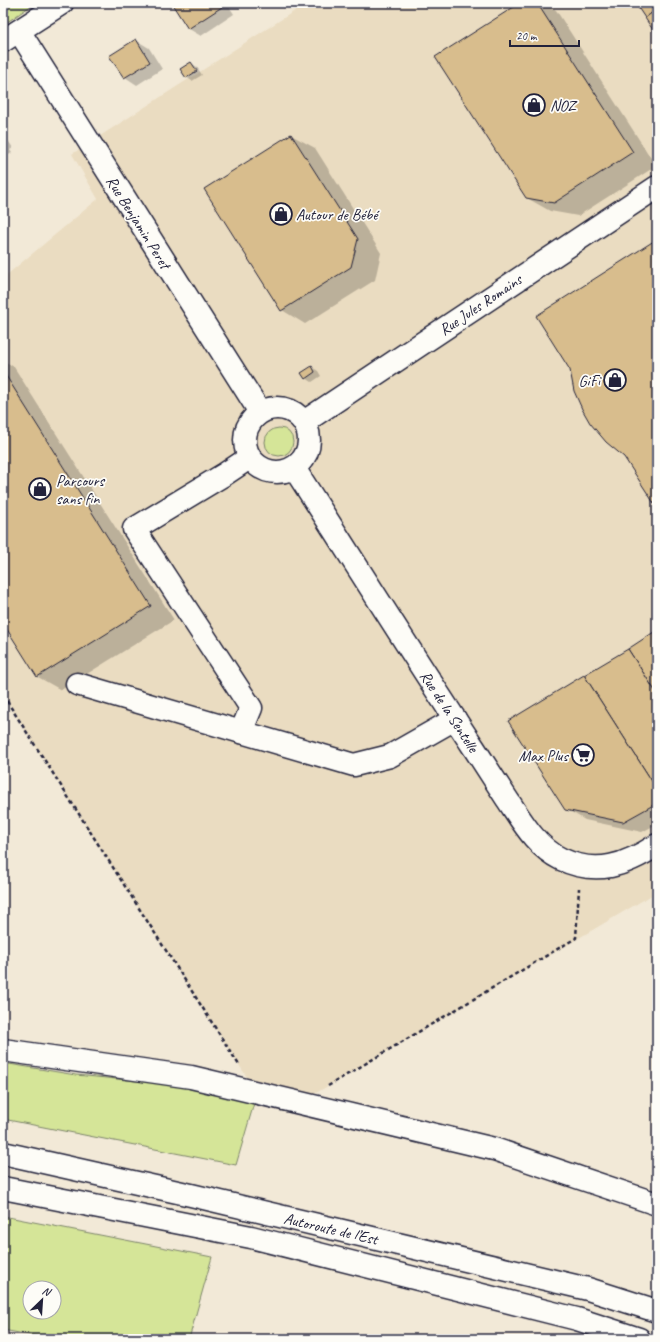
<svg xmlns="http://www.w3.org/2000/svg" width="660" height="1342" viewBox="0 0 660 1342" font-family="Caveat,sans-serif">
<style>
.built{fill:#eadcc1}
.green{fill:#d5e598;stroke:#7c846a;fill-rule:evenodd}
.shadow{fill:#0003}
.building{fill:#d8bd8d;stroke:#22223b}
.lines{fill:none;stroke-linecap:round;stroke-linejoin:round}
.minor-casing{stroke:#22223b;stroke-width:25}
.highway-casing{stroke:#22223b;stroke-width:25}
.path{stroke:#22223b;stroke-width:2.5;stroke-dasharray:4 3;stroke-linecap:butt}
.minor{stroke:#fdfcf7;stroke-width:22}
.highway{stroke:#fdfcf7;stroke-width:22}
.labels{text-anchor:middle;stroke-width:3.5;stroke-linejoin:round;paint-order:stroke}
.poi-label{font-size:16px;fill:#22223b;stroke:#fdfcf7;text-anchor:start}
.street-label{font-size:16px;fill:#22223b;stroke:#fdfcf7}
</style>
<rect width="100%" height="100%" fill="#f2e9d7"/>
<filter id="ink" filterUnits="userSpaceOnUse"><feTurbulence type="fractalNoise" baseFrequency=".025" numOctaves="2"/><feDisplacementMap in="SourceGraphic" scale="8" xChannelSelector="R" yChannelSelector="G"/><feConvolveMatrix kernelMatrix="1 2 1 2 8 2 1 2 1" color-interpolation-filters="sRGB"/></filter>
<g filter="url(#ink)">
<path class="built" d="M307 3H657V892L299 1103 257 1093 3 695V278L98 199 72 154Z"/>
<g class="green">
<path d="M3 3H35L3 25Z"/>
<circle cx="279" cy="442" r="14"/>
<path d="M3 1063 76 1075 257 1093 236 1165 3 1119Z"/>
<path d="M3 1216 212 1257 189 1339H51L3 1330ZM30 1288H54V1312H30Z"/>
</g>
<g class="shadow">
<path d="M175 3H227L234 14 201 36 189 29 173 4Z"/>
<path d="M521 3H544L556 10 656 166 578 216 550 211 527 198Z"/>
<path d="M136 40 149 48 162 69 137 85 125 77Z"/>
<path d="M191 63 197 67 202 75 192 81 186 77Z"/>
<path d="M3 133 13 148 10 150 12 153 3 158Z"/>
<path d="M291 135 315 148 381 253 375 280 305 324 282 310Z"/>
<path d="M3 360 14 367 174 620 61 690 38 677 3 621Z"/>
<path d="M312 367 318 371 321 376 312 382 306 378Z"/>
<path d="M657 631V824L642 832 585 820 566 809 628 649Z"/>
</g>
<g class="building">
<path d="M173 3H220L222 7 188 29 172 4Z"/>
<path d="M520 3H537L633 152 554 203 526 198 435 57Z"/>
<path d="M635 3H657V9L645 18Z"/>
<path d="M657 9V36L645 18Z"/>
<path d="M136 39 150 62 124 78 109 56Z"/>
<path d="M191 62 197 71 186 78 180 69Z"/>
<path d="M291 134 358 239 351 267 281 311 204 189Z"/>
<path d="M657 239V508L624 457 606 442 590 423 582 409 574 391 570 370 536 316Z"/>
<path d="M312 366 315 372 305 379 301 373Z"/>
<path d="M3 371 151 606 37 677 3 623Z"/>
<path d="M657 630V694L628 649Z"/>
<path d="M628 649 657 694V789L584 675Z"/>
<path d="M584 675 657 789V803L623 822 565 810 508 721Z"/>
</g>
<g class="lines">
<g class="minor-casing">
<g id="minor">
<path d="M19 31 260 412"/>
<path d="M3 41 62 3"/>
<circle cx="277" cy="440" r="32"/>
<path d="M304 422 657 187"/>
<path d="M294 468C354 561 413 656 474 748 485 765 496 782 507 799 522 821 536 847 561 859 597 876 626 865 657 845"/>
<path d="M77 684 354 765 390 756 455 719"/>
<path d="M241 732 251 708 134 529 225 474 249 458"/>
<path d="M3 1050 191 1077 494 1149 657 1204"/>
</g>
</g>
<g class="highway-casing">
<g id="highway">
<path d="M3 1153 191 1195 588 1289 657 1311"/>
<path d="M3 1188 251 1237 577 1319 639 1339"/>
</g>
</g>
<g class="path">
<path d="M3 695 239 1065"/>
<path d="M328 1086 576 938 579 888"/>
</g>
<use href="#minor" class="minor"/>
<use href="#highway" class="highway"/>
</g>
</g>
<defs>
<g id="shop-ring" transform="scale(1.15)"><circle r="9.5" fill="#fdfcf7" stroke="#22223b" stroke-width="1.5"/><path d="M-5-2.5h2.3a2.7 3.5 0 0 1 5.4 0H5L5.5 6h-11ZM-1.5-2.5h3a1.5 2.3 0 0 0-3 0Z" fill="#22223b"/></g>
<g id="supermarket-ring" transform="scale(1.15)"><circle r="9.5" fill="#fdfcf7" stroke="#22223b" stroke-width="1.5"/><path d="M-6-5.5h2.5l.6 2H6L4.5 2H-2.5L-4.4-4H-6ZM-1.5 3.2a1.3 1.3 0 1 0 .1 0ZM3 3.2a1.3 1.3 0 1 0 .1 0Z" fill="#22223b"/></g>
</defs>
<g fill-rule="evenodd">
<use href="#shop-ring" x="534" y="105"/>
<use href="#shop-ring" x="281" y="214"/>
<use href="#shop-ring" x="615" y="380"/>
<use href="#shop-ring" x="40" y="489"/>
<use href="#supermarket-ring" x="583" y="755"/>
</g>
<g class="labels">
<g class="poi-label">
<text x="550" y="111">NOZ</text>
<text x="296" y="220">Autour de Bébé</text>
<text x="600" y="386" text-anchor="end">GiFi</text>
<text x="56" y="486">Parcours<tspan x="56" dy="18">sans fin</tspan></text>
<text x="568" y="761" text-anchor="end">Max Plus</text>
</g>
<g class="street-label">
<text transform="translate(139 222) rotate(58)" y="6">Rue Benjamin Peret</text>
<text transform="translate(480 304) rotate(-34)" y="6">Rue Jules Romains</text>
<text transform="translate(450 711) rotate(57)" y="6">Rue de la Sentelle</text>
<text transform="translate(331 1228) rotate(13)" y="6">Autoroute de l’Est</text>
</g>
</g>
<rect width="660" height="1342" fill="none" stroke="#fdfcf7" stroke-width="16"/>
<rect x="8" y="8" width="644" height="1326" fill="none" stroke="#22223b" stroke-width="1.5" filter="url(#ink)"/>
<g transform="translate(42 1300) rotate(25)"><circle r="19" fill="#fdfcf7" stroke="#a5a5ac"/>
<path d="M0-3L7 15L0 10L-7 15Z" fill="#22223b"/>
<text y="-6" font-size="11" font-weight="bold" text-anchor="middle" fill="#22223b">N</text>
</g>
<path d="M510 40v6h69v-6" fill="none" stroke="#22223b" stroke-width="2"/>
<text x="516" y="40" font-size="12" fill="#22223b" stroke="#fdfcf7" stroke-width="3" paint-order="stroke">20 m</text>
</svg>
